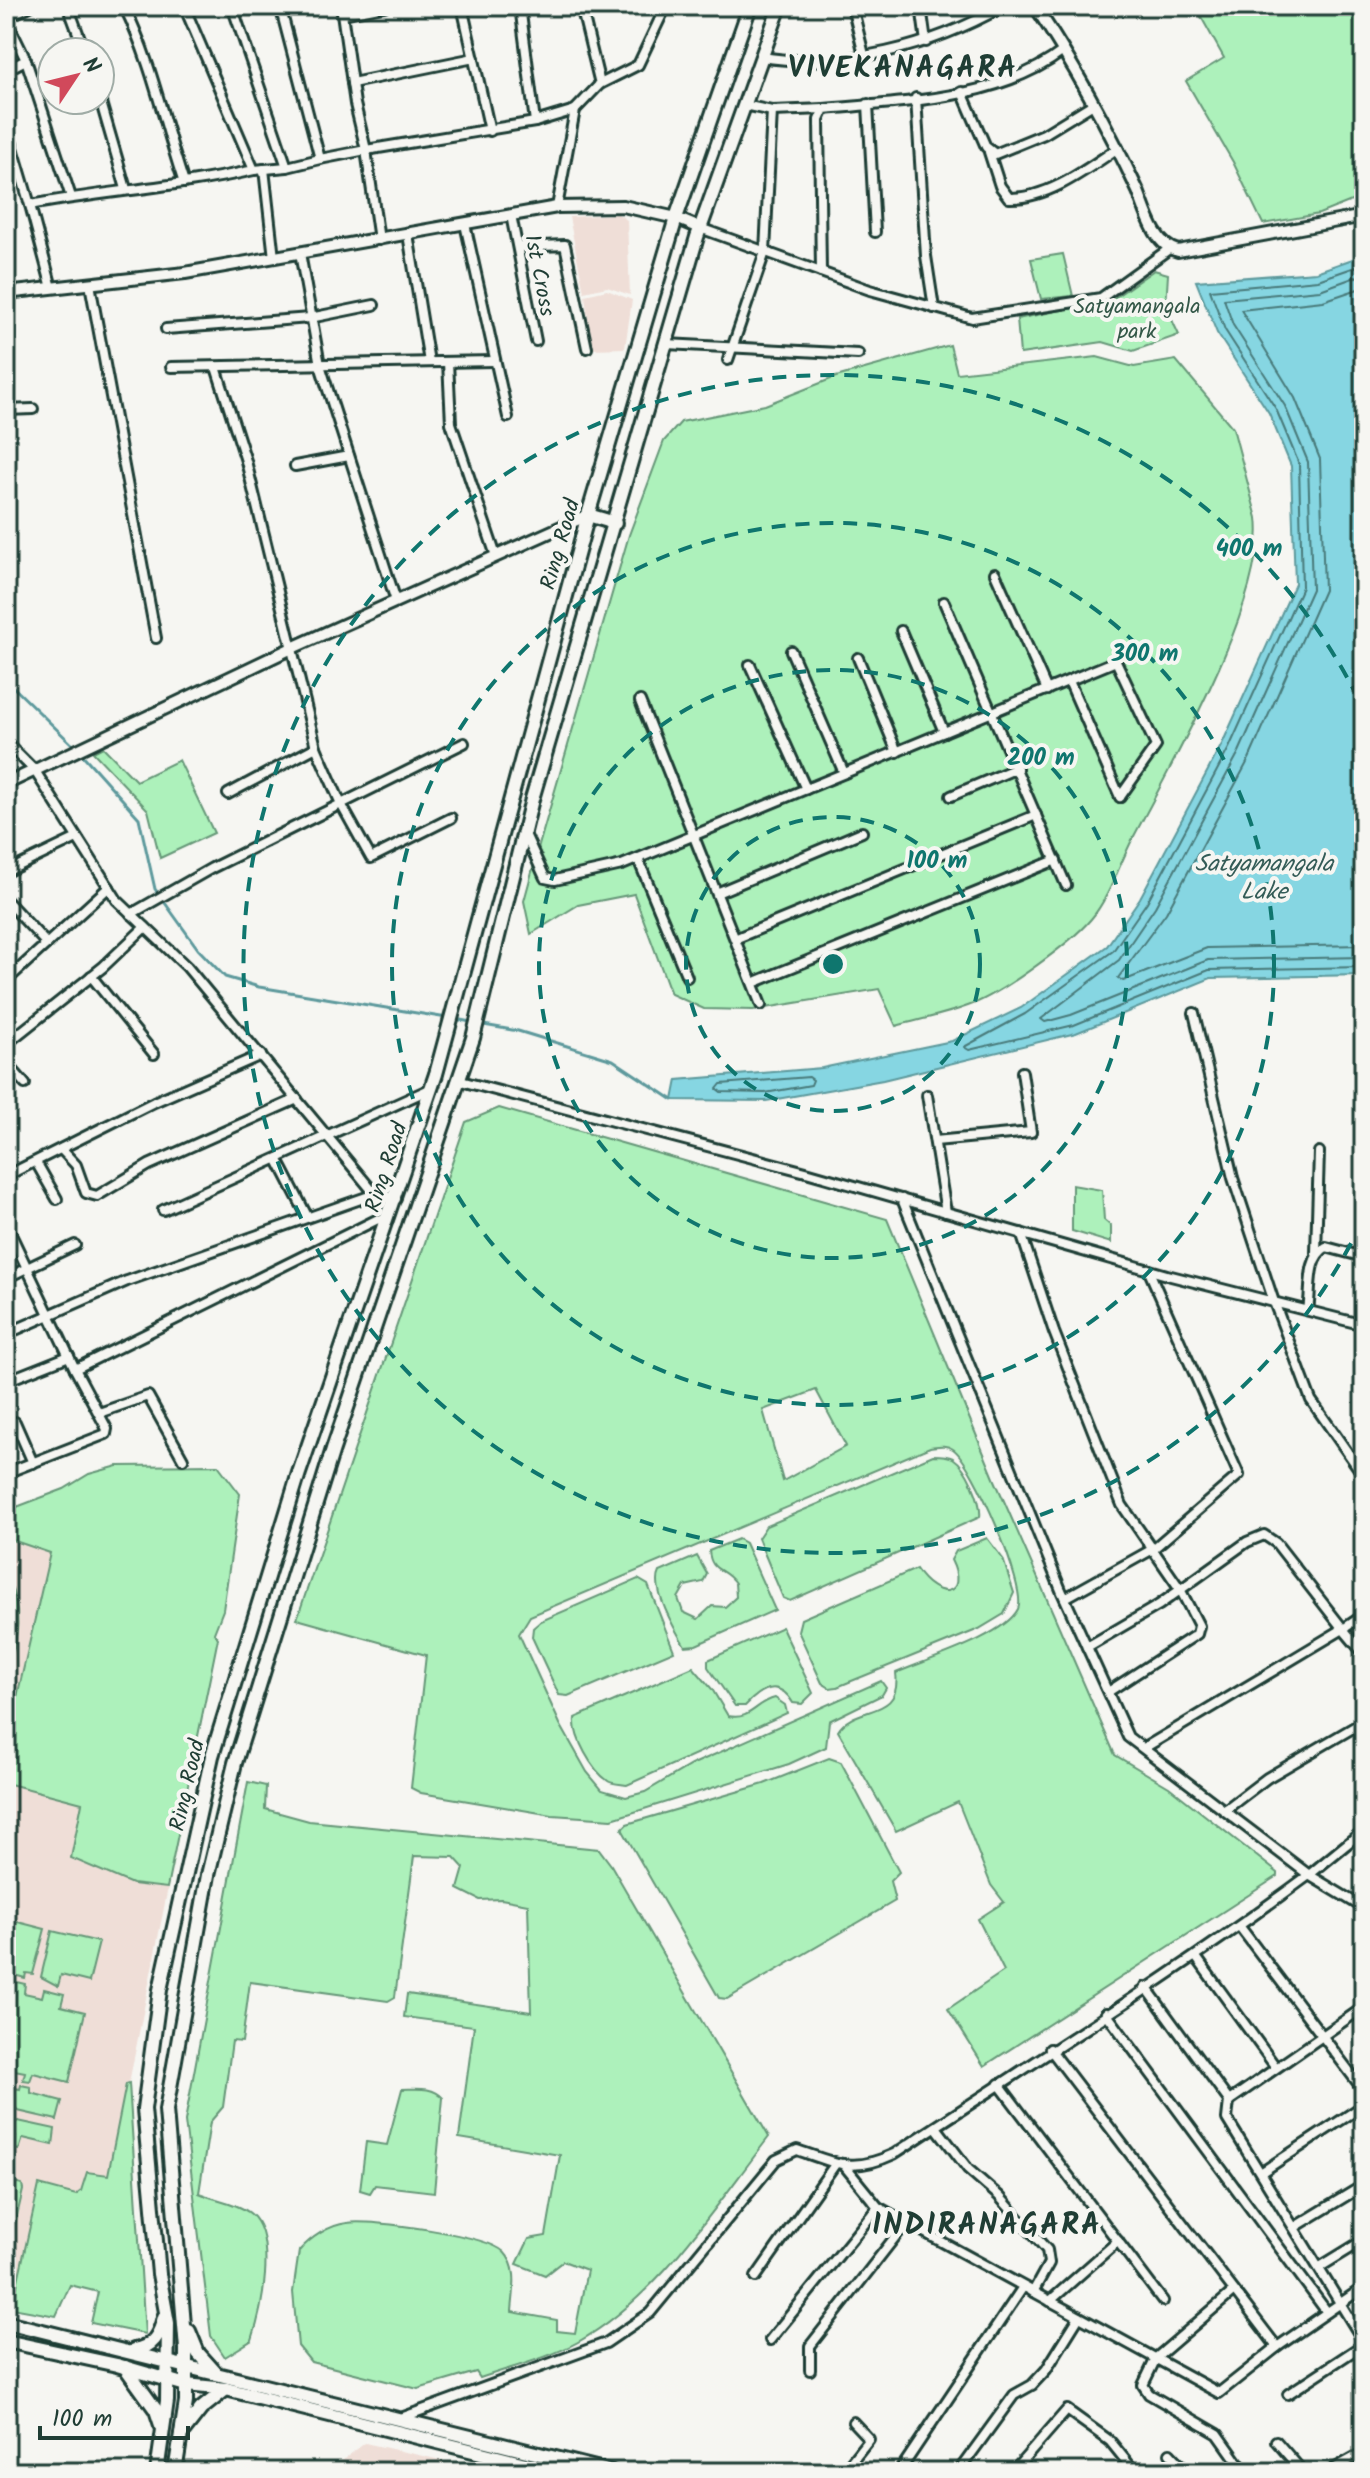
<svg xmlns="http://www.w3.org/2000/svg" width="1370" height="2478" viewBox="0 0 1370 2478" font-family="Kalam,sans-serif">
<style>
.built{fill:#efded7}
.green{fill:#adf1bb;stroke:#669778;stroke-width:2;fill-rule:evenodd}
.water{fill:#86d6e2;stroke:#5d999c;stroke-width:2}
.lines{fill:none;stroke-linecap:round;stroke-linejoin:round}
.shore{stroke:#487a7a;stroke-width:2}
.stream{stroke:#5d999c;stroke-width:3}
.minor-casing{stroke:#1f3d34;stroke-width:14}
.tertiary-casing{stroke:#1f3d34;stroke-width:16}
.primary-casing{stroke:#1f3d34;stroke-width:18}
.minor{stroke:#f6f6f2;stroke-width:8}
.tertiary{stroke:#f6f6f2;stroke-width:10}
.primary{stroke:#f6f6f2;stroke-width:12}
.ring{fill:none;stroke:#0f766e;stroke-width:4;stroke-dasharray:14 10}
.labels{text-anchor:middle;stroke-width:8;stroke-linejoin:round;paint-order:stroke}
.street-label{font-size:22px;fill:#1f3d34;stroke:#f6f6f2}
.park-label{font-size:22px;fill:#345848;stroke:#f6f6f2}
.water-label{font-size:24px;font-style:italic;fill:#345c57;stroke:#f6f6f2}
.district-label{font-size:30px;font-weight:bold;letter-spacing:2px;fill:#1f3d34;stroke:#f6f6f2}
.centre{fill:#0f766e;stroke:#f6f6f2;stroke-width:4}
.ring-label{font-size:24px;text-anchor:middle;font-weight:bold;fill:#0f766e;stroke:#f6f6f2;stroke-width:8;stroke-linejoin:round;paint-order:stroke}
</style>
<rect width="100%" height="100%" fill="#f6f6f2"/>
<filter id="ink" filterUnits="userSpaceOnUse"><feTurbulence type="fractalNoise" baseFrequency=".0125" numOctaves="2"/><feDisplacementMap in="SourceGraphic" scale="16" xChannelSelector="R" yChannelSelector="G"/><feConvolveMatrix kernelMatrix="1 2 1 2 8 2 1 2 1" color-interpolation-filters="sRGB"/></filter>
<g filter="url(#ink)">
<g class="built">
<path d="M618 214 627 220 630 295 607 287 584 292 569 217Z"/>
<path d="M607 290 632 300 625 348 592 349 585 295Z"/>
<path d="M218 1465 240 1494 223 1610 214 1633 218 1638 129 2083 145 2334 91 2323 98 2292 70 2285 56 2316 6 2307V1511L64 1489 89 1474 118 1466Z"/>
<path d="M365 2443 494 2472H327Z"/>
</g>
<g class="green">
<path d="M1195 6H1363L1364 196 1319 214 1263 224 1233 162 1186 81 1224 58Z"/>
<path d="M1063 254 1073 296 1041 299 1031 259Z"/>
<path d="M1154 270 1168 274 1166 307 1179 335 1133 351 1103 342 1020 354 1017 319 1111 300Z"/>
<path d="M950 345 957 373 1097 357 1134 367 1176 360 1233 428 1257 518C1267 600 1172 763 1133 838 1120 863 1109 898 1091 919 1070 944 1003 992 973 1004 949 1014 921 1019 896 1026L879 989 753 1010 704 1009 671 994 634 894 578 905 531 934 524 901 540 842 629 535 664 441 681 422 765 405 836 377Z"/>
<path d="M103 747 136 781 179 760 214 833 160 858 148 810 93 752Z"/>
<path d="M499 1108 887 1219 994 1478 1115 1755 1169 1787 1278 1873V1876L984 2066 948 2009 1004 1971 978 1919 1004 1902 991 1885 958 1802 896 1831 838 1731C855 1703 902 1721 896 1673 925 1660 1004 1637 1018 1609 1028 1590 973 1462 953 1449 946 1444 938 1446 930 1447L530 1616 519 1634 560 1724 587 1772 602 1790 626 1797 645 1792 691 1765 881 1681 886 1688 882 1695 829 1721 826 1747 789 1764 612 1819 552 1815 421 1793 411 1788 426 1655 297 1619 466 1122ZM816 1390 846 1446 783 1481 763 1410Z"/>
<path d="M1072 1185 1102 1190 1104 1220 1111 1226V1243L1072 1231Z"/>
<path d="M933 1455C939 1455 947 1455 953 1458 967 1467 982 1502 980 1517L790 1601 783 1598 758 1538 766 1526Z"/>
<path d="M218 1465 240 1494 223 1610 214 1633 218 1638 167 1888 132 1884 71 1858 82 1803 6 1783V1745L50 1553 6 1538V1511L64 1489 89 1474 118 1466Z"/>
<path d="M987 1538 1003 1559 1014 1593 1004 1614 979 1629 837 1687 830 1688 822 1683 798 1631 801 1619 916 1569C936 1601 970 1598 951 1560L956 1551Z"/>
<path d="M738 1539 745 1543 775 1610 696 1645 685 1646C675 1630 651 1589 660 1572L697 1556 707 1574 703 1582 685 1586 678 1598 683 1612 698 1619 712 1606 725 1607 736 1597 735 1583C724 1567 711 1573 709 1551Z"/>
<path d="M6 1576C26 1612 16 1642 6 1680Z"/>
<path d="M638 1579 648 1585 674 1651 568 1696 559 1695 532 1637 533 1628 541 1621Z"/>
<path d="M782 1627 813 1693 802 1704 793 1703C778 1678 761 1689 745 1706H735L708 1667V1660Z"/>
<path d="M693 1667 712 1689 728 1716C751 1721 756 1702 775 1698L785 1705 787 1713 627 1785C622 1784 612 1784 608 1781 592 1770 573 1737 575 1718Z"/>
<path d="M829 1758 841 1762 899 1872 890 1881 895 1901 727 1999 719 1998 622 1829 627 1824 764 1784Z"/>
<path d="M248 1782 266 1786 265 1809 309 1821 599 1849 611 1865 769 2137C713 2209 659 2296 578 2342 549 2358 512 2367 480 2378L476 2372 418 2389 311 2362 298 2346 293 2292 299 2251C310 2238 329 2225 347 2223 372 2219 487 2235 504 2252 520 2269 513 2292 512 2312L557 2320V2331L575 2333 587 2270 563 2261 545 2275 517 2264 529 2239 546 2236 560 2155 459 2138 474 2026 404 2017 407 1994 531 2012 528 1904 501 1899 480 1900 458 1889 464 1868 454 1857 414 1856 395 1997 388 2001 250 1982 242 2042 232 2041 223 2107 210 2122 199 2193C215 2200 238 2203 251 2214 277 2237 262 2310 252 2340L225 2357 211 2336 185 2121Z"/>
<path d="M6 1919 45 1929 33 1974 26 1973 25 1978 14 1975 16 1965 6 1962Z"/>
<path d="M52 1931 99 1942 89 1982 61 1975 58 1986 41 1977Z"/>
<path d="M8 1980 25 1984 24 1993 42 1997 44 1989 64 1994 61 2006 85 2012 69 2082 33 2073 30 2081 23 2080 25 2072 9 2069 6 2076Z"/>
<path d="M129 2083 145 2334 91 2323 98 2292 70 2285 56 2316 12 2308 39 2185 76 2195 81 2191 87 2172 108 2175 126 2084Z"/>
<path d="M21 2085 31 2087V2093L62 2101 57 2120 18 2111 11 2101 14 2088 20 2089Z"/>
<path d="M402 2089C416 2089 433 2086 443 2098L434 2192 375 2185 370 2193 360 2190 366 2142 387 2145Z"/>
<path d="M18 2121 55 2129 53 2145 23 2138 19 2150 14 2149 16 2136 6 2127Z"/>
<path d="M6 2181 22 2185 23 2190 6 2263Z"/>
</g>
<path class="water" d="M1364 255V975L1211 978 1076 1033 883 1080 766 1101 673 1100 677 1080 822 1068 952 1041 1021 1008 1107 946 1140 898 1222 744 1295 584 1291 466 1269 413 1217 333 1196 281 1316 272Z"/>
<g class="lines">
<g class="shore">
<path d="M1364 264 1318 280 1210 290 1225 330 1276 409 1299 464 1302 587 1229 748 1147 902 1113 951 1025 1014 964 1047 969 1050 1074 1025 1209 970 1364 967"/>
<path d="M1364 274 1320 290 1224 299 1233 325 1285 406 1308 462 1312 589 1239 752 1155 907 1119 960 1041 1019 1045 1022 1071 1015 1208 960 1364 957"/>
<path d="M1364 287 1323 301 1241 310 1295 398 1320 459 1324 590 1249 759 1166 913 1118 978 1123 981 1207 948 1364 945"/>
<path d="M809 1077 813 1080 811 1085 765 1093 721 1092 717 1089 721 1084Z"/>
</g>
<g class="stream">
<path d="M6 680 75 747"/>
<path d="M80 752 139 818 155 889 198 949 225 977 259 987 447 1018"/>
<path d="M455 1019 471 1022"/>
<path d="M478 1024 518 1031 613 1060 673 1100"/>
</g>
<g class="minor-casing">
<g id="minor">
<path d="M68 6 85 52"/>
<path d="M124 6C152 62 164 124 184 183"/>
<path d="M232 6 287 167 254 170"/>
<path d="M280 6 320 159 287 167"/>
<path d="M462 6 490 131"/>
<path d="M852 6 864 55"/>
<path d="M921 6 926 42"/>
<path d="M343 14 384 6"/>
<path d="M6 18 30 6"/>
<path d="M6 19 26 60 6 70"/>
<path d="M761 57C845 70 931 47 1004 6"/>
<path d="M26 60 71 197"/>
<path d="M352 83 474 58"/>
<path d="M600 84 638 65 666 6"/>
<path d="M962 92 986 147 995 154 1044 134 1093 104"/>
<path d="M916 98 926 256 934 308"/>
<path d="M100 99 126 189"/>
<path d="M868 104 875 232"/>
<path d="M744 105 772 111 824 109"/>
<path d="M535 122 575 110 600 84 581 6"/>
<path d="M6 124 30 205C105 191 180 187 254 170L184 6"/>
<path d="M989 152 1000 186 1009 198C1048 199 1087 169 1118 148"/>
<path d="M320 159 366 150 355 104 341 6"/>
<path d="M264 169 274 258"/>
<path d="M30 205 52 288"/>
<path d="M557 207 575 110"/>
<path d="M511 215 536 341"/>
<path d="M465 224 508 417"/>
<path d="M700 228 870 290 972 318 1101 298 1169 249"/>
<path d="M408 234 429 362"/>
<path d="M379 240 366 150 535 122 520 6"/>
<path d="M518 247 565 245 587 348"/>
<path d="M300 253 320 365 396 601"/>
<path d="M821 272 819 120 824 109C902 102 999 100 1063 51"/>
<path d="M90 284 156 638"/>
<path d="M166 329 310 318 374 305"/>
<path d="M666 344 858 354"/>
<path d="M728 360 765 252 772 111"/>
<path d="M448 362 451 423 496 556"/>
<path d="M171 367 494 361"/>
<path d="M216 367 246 461 316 747 341 804 371 858 451 818"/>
<path d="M6 410 33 409"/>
<path d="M295 466 349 456"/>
<path d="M995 573 1047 690"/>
<path d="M944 602 1066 885"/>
<path d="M901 631 944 732"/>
<path d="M791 651 844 773"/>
<path d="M858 658 897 752"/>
<path d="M750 665 806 789"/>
<path d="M1069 681 1120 797"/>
<path d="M640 701 761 1005"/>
<path d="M6 742 35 771 117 900 187 967 375 1194"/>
<path d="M228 794 316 747"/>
<path d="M951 796 1017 768"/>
<path d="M524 832 545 878 555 880 622 865 1116 661 1156 746 1120 797"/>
<path d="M638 859 687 977"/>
<path d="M6 872 77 838"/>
<path d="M719 892 862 832"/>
<path d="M6 900 47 944"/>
<path d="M131 914 212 868 464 743"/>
<path d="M737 938 1036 815"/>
<path d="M91 976 154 1054"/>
<path d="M6 981 109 887"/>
<path d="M753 983 1056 860"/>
<path d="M1194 1013 1233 1178 1274 1302 1311 1400 1364 1476"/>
<path d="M6 1044 103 967 145 927"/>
<path d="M6 1062 25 1084"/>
<path d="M457 1080 806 1172 1167 1275 1364 1325"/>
<path d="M927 1095 946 1212"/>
<path d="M935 1141 1031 1132 1022 1072"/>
<path d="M61 1149 76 1165 86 1193 97 1196 149 1165 297 1099"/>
<path d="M278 1160 307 1216"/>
<path d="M36 1162 57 1199"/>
<path d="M6 1176 154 1102 261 1055"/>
<path d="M163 1210 432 1088"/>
<path d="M6 1224 75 1369"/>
<path d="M1021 1233 1054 1332 1122 1505 1180 1589 1199 1626 1197 1634 1108 1692"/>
<path d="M1316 1253 1319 1152"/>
<path d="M6 1278 75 1245"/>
<path d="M1308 1310C1312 1289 1306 1259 1326 1247L1364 1257"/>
<path d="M1363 1325 1364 1352"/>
<path d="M6 1334 127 1281 375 1194 396 1199"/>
<path d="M6 1381 69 1356"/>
<path d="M99 1413 148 1396 183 1459"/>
<path d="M15 1422 33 1463"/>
<path d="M6 1473 106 1434 107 1429 75 1369 378 1219 387 1222"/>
<path d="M1065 1598 1153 1549 1239 1475 1148 1269"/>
<path d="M1087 1647 1159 1605 1247 1542 1264 1535 1276 1543 1343 1629 1364 1615"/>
<path d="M1144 1748 1343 1629 1364 1654"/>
<path d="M1225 1810 1267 1778 1363 1722"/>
<path d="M1364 1830 1309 1875 1364 1908"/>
<path d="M1240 1927 1364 2091"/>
<path d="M1196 1957 1275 2066"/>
<path d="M1146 1987 1229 2101 1227 2119 1364 2342"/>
<path d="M1106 2013 1327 2312"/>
<path d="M1050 2049 1277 2347"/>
<path d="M999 2084 1163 2301"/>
<path d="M1229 2101 1364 2007"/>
<path d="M936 2127 968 2169 999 2196 1047 2250 1049 2263 1033 2292"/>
<path d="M843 2164 878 2207 1219 2393 1277 2347 1364 2287"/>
<path d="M1262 2172 1364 2105"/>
<path d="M1295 2227 1364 2185"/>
<path d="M1320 2267 1364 2240"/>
<path d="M756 2277 836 2163"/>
<path d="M1234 2291 1156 2358 1143 2385 1149 2394 1218 2434 1245 2472"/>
<path d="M1050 2301 1118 2241"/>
<path d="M770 2340 878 2207"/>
<path d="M810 2370V2346L906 2223"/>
<path d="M1288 2394 1364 2344"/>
<path d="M398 2419 606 2343 650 2313 776 2160 797 2150C838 2164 853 2173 894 2154 1033 2062 1176 1974 1309 1875L1128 1737 1061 1590 902 1199"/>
<path d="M1276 2441 1303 2472"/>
<path d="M1170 2453 1188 2472"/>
<path d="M843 2472 869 2439 853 2422"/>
<path d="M899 2472 1023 2287"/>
<path d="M958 2472 1014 2395 1032 2385 1046 2370 1079 2317"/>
<path d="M1013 2472 1067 2410 1110 2441 1135 2472"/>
<path d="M1328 2472 1364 2452"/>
</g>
</g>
<g class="tertiary-casing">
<g id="tertiary">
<path d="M1035 6C1074 65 1108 127 1138 191 1146 211 1154 245 1178 251L1364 216"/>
<path d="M6 293 185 273 557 207 623 206 676 218 700 228"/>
<path d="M6 784 292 648 588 515"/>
</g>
</g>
<g class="primary-casing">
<g id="primary">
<path d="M588 515 615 523"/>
<path d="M6 2322 612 2472"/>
<path d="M189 2331 198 2353 215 2372"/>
<path d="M6 2341 117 2365 186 2385 226 2389 557 2472"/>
<path d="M134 2350C153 2347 160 2335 164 2317"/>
<path d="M125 2367 156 2410 161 2425"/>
<path d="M183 2432 201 2409 226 2389"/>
<path d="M157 2472 167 2401 168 2323 159 2274 144 2109 160 1990 212 1756 299 1473 436 1074 588 515 676 218 750 6"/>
<path d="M175 2472 186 2402V2349L166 2110 208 1875 235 1763 333 1449 473 1038 532 799 697 237 780 6"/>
</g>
</g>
<use href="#minor" class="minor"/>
<use href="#tertiary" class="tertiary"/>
<use href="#primary" class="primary"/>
</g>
</g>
<g class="ring">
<circle cx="833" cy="964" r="147"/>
<circle cx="833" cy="964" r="294"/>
<circle cx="833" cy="964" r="441"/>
<path d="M1362 1222A589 589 0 1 1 1362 706"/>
</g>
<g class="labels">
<g class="street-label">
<text transform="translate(541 275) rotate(79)" y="8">1st Cross</text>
<text transform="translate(559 544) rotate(-74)" y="8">Ring Road</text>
<text transform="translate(385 1167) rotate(-72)" y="8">Ring Road</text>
<text transform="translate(186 1785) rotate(-77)" y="8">Ring Road</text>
</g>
<g class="park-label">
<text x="1137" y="313">Satyamangala<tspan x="1137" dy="25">park</tspan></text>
</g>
<g class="water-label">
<text x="1264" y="871">Satyamangala<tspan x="1264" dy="28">Lake</tspan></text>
</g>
<g class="district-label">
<text x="903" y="77">VIVEKANAGARA</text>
<text x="987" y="2234">INDIRANAGARA</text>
</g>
</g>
<circle cx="833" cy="964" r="12" class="centre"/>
<g class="ring-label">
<text x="1249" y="556">400 m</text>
<text x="1145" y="661">300 m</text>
<text x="1041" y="765">200 m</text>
<text x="937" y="868">100 m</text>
</g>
<rect width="1370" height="2478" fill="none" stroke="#f6f6f2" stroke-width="32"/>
<rect x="16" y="16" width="1338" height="2446" fill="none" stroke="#1f3d34" stroke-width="3" filter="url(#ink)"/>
<g transform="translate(76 76) rotate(55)"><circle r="38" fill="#f6f6f2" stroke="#a0aca6" stroke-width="2"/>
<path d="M0-6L14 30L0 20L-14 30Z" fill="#d1495b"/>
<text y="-12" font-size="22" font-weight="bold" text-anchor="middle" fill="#1f3d34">N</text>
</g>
<path d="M40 2426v12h148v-12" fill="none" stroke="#1f3d34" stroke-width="4"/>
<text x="52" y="2426" font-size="24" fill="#1f3d34" stroke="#f6f6f2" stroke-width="6" paint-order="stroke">100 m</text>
</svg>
